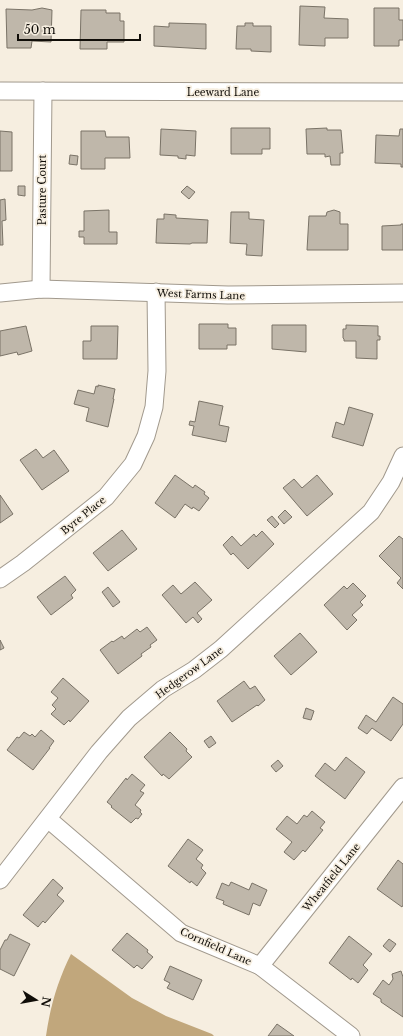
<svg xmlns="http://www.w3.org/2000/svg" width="403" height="1036" viewBox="0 0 403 1036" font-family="'Libre Baskerville',serif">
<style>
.forest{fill:#c1a77c}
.building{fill:#bfb7aa;stroke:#7a7367}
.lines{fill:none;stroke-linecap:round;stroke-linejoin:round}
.minor-casing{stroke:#a1998d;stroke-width:19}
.minor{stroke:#fff;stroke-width:17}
.labels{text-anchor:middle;stroke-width:3.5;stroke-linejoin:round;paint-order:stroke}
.street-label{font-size:10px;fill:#100d08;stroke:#f6eee0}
</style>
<rect width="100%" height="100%" fill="#f6eee0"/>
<path class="forest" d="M71 954 132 998 166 1016 212 1034 214 1036H46C50 1007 58 980 71 954Z"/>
<g class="building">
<path d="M300 6 325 7 324 18 348 19V38H325V46L299 45Z"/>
<path d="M42 8 52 10 51 42 32 41 31 48H7L6 9 32 10Z"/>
<path d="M374 8H399V20H403V40H399V46H374Z"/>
<path d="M81 10H106V13H120V21H124V42H107V49H80Z"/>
<path d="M169 23 206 24V49L154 46V26L169 27Z"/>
<path d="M245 23H253V26H271V52L251 51V49H236L237 26H245Z"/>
<path d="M231 128H270V149H262V154H231Z"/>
<path d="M327 128V130H341L343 153H340V165H331L330 156 325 157V154H307L306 129Z"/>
<path d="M161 129 196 131 195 156 186 155V159L178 158V156L160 155Z"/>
<path d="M400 129H403V167H401V164L375 163 376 135 399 136Z"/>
<path d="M0 131 12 132V171H0Z"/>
<path d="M81 131H105L106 137H129L130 158H105V169H81Z"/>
<path d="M70 155 78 156 77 165 69 164Z"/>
<path d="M18 186H25V196L18 195Z"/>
<path d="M187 186 195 192 189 199 181 192Z"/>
<path d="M5 199 6 220 2 221 3 245H0V200Z"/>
<path d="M109 210V232H117V244H84V237H79V231H84V211Z"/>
<path d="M334 210 340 212V224H348V250H307L309 216H326L327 212Z"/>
<path d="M231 212H249V219L264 220 262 256 246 255 247 244 230 243Z"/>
<path d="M164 214 176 215V218L208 220 207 243H192L190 244 156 243 157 219H164Z"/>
<path d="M401 224H403V250H382V226L401 225Z"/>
<path d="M199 324H228V328H236V345H227V349H199Z"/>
<path d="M272 325H306V352L272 349Z"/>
<path d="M346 325 378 326V336H380V340H377V359L356 358V341H344V339L343 338V329H346Z"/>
<path d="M26 326 32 351 18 355 17 352 0 356V331Z"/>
<path d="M91 326H118L117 359H83V341H91Z"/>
<path d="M98 385 115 389 113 399H114L108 427 86 421 89 408 74 404 78 390 94 394 96 386 98 387Z"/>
<path d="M199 401 223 406 219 425 229 427 226 442 192 435 194 426 189 425 190 421 195 422Z"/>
<path d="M349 407 373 414 363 446 332 437 336 422 344 425Z"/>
<path d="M36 449 43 458 54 450 69 471 42 490 20 460Z"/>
<path d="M175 475 193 488 195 485 205 492 204 494 209 498 199 511 193 507 192 509 185 504 175 518 155 503Z"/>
<path d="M317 475 333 494 307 516 283 488 294 479 302 488Z"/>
<path d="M0 495 13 514 0 523Z"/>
<path d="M285 510 292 517 284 524 278 517Z"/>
<path d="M272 516 279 524 275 528 267 520Z"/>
<path d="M122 530 137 549 108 571 93 553Z"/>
<path d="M262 531 274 544 248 569 233 553 231 555 223 545 232 536 241 546 254 534 256 537Z"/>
<path d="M399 536 403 539V589L397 583 401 578 379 556Z"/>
<path d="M65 576 76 590 71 595 73 598 51 615 37 597Z"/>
<path d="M195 582 212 600 197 613 202 619 198 623 193 617 186 623 162 595 173 585 181 594Z"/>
<path d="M353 583 366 596 360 602 363 605 352 615 357 620 347 630 324 605 344 586 347 589Z"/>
<path d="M108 587 120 602 113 607 102 592Z"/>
<path d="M147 627 157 640 150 645 151 647 141 654 142 656 118 674 100 650 112 641 113 642 122 636 124 639 137 629 140 632Z"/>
<path d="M300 633 317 652 291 675 274 656Z"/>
<path d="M0 640 4 648 0 650Z"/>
<path d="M63 678 89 701 70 722 69 720 64 725 51 714 56 709 52 705 58 698 51 692Z"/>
<path d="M244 681 250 689 255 686 265 700 258 706 257 705 232 722 217 701Z"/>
<path d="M393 697 403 704V724L391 741 372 728 367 734 358 728 366 715 376 722Z"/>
<path d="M306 708 314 711 311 720 303 718Z"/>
<path d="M41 730 54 741 49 748H50L33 770 7 750 17 737 19 738 24 732 30 736 32 734 35 737Z"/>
<path d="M170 732 187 749 186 751 192 757 169 779 163 774 162 776 144 757Z"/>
<path d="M211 736 216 743 209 748 204 741Z"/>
<path d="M346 757 365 772 345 799 315 776 325 763 335 771Z"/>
<path d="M278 760 283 766 276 772 271 766Z"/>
<path d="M132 774 145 785 140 791 144 793 135 805 141 810 140 812 142 814 138 819 136 818 131 823 111 807 112 806 107 802 126 778 127 780Z"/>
<path d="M312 811 325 822 320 828 323 830 305 852 303 850 294 860 284 852 292 842 276 829 287 816 297 824 304 815 307 817Z"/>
<path d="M188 839 203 850 196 859 203 865 201 868 206 873 197 886 191 881 190 883 168 866Z"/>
<path d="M398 860 403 864V905L402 907 377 889Z"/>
<path d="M53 879 63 888 57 895 64 901 45 923 43 921 38 927 23 915Z"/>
<path d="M231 882 249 890 252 883 267 890 260 906 253 903 249 915 223 904 224 901 216 898 222 883 229 886Z"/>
<path d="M127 933 148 950 147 952 153 957 142 969 137 965 134 968 112 950Z"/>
<path d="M10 934 30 944 14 976 0 969V950L5 940H7Z"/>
<path d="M349 936 372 954 363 965 368 970 358 983 352 978 351 980 329 963Z"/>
<path d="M389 939 396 944 390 952 383 946Z"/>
<path d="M170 966 202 980 193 1000 167 988 170 983 164 980Z"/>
<path d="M401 971 403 977V1017L381 1002V999L373 994 383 980 389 985 393 979 392 974Z"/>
<path d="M277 1024 294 1036H268Z"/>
</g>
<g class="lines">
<g class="minor-casing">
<g id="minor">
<path d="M0 91 403 92"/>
<path d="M41 289 43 91"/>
<path d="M0 293 41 289 228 295 403 293"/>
<path d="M0 579 23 563 106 497 133 464 146 436 154 407 157 371 156 292"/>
<path d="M48 819 181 933 260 966 351 1036"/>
<path d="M0 880 99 752 129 718 163 689 194 670 221 649 371 512 391 482 403 456"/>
<path d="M260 966 403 787"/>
</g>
</g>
<use href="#minor" class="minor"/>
</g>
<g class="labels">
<g class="street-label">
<text x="223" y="96">Leeward Lane</text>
<text transform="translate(42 190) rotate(-90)" y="4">Pasture Court</text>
<text transform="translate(201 294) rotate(2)" y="4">West Farms Lane</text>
<text transform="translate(83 515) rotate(-39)" y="4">Byre Place</text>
<text transform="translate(189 672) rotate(-36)" y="4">Hedgerow Lane</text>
<text transform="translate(331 877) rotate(-51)" y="4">Wheatfield Lane</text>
<text transform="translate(216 946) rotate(24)" y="4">Cornfield Lane</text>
</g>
</g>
<g transform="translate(36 1000) rotate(101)" stroke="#f6eee0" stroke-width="3" paint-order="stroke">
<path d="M0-3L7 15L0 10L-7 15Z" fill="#100d08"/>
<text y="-6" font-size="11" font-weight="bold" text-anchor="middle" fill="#100d08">N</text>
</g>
<path d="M18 34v6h122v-6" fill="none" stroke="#100d08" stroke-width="2"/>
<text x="24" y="34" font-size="12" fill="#100d08" stroke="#f6eee0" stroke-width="3" paint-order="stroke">50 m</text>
</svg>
